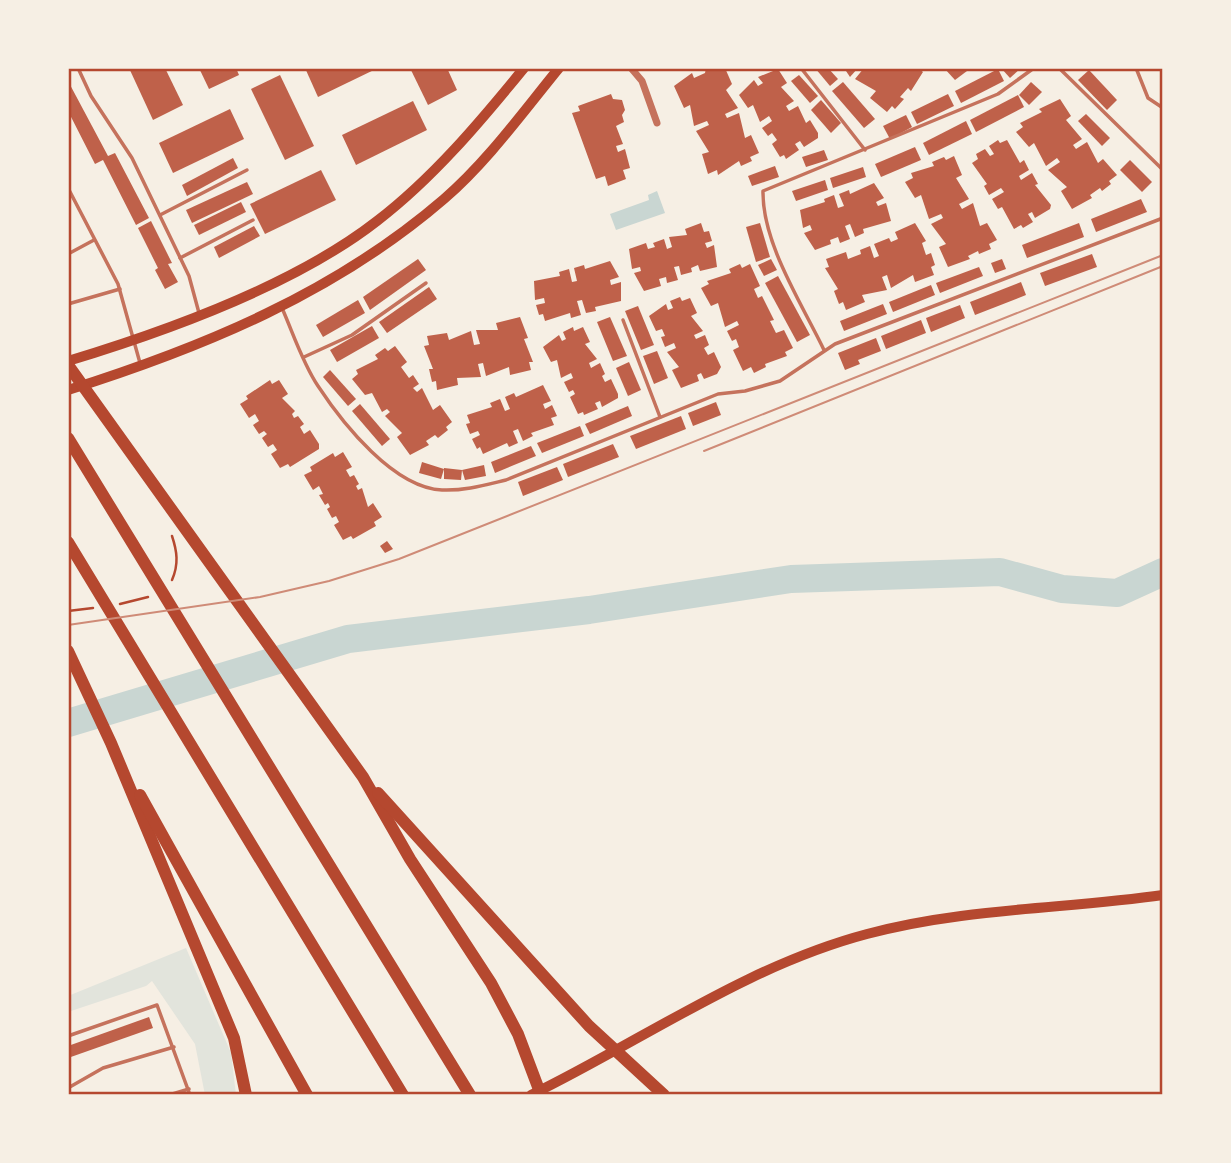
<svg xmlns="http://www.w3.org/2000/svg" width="1231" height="1163" viewBox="0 0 1231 1163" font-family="Montserrat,sans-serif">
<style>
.green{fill:#e2e4dc}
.water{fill:#c9d6d2}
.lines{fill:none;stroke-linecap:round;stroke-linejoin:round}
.river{stroke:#c9d6d2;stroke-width:28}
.building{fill:#bf614a}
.path{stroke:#b5482f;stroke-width:2.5}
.service{stroke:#c5725c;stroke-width:3.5}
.minor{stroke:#c5725c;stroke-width:7}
.secondary{stroke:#b5482f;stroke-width:10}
.motorway{stroke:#b5482f;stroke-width:12}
.tram{stroke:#cf8b77;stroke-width:2}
.neatline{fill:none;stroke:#b5482f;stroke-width:2.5}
</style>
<rect width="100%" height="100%" fill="#f6efe4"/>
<path class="green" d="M186 948 231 1053 236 1095H205L195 1044 152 981 146 986 68 1012V996Z"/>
<path class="water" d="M657 191 665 213 616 230 610 214 649 200 648 195Z"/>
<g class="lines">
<path class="river" d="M68 723 348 639 589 610 791 579 1000 572 1062 589 1117 593 1163 572"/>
</g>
<g class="building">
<path d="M129 68H165L183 105 153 120Z"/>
<path d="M199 68H236L239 75 209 89Z"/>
<path d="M305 68H378L318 97Z"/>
<path d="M410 68H447L457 90 428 105Z"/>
<path d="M706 68H725L732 84 726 90 738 108 725 114 727 118 739 113 745 138 751 135 759 153 750 157 752 161 741 166 739 161 718 175 717 170 708 174 702 154 709 152 696 131 709 125 707 121 694 126 690 105 684 108 674 86 692 73 694 78 705 73Z"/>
<path d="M815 68H828L838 79 830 86Z"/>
<path d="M844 68H858L850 77Z"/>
<path d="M864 68H918L923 72 911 91 908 88 900 97 904 99 895 109 892 106 887 112 870 98 876 91 855 79Z"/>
<path d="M944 68H971L955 80Z"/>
<path d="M1001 68H1021L1010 78Z"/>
<path d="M778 69 787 83 781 87 794 101 786 106 789 111 798 106 806 123 810 120 818 133V138L804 147 800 141 795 144 799 150 786 159 784 155 780 157 772 144 777 140 772 133 768 136 762 128 772 121 769 116 760 122 753 105 748 108 739 95 754 80 758 86 763 83 758 77Z"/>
<path d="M998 69 1004 81 961 103 955 91Z"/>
<path d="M1089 70 1117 100 1107 110 1078 80Z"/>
<path d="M280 75 314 146 285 160 251 89Z"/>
<path d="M799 75 818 96 810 103 791 81Z"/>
<path d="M68 81 108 156 115 153 149 218 136 225 103 160 95 164 68 111Z"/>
<path d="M843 82 875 119 864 128 832 91Z"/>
<path d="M1031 82 1042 92 1029 105 1019 95Z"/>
<path d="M611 94 613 99 622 100 625 110 622 115 624 122 616 126 623 144 616 146 618 152 625 149 630 168 623 170 626 179 608 186 605 176 596 179 572 113 580 111 578 106Z"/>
<path d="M948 94 954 106 917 124 911 112Z"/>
<path d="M1018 95 1024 107 976 132 970 120Z"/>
<path d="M1060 99 1071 116 1066 120 1082 139 1073 145 1076 149 1087 142 1098 163 1103 159 1117 175 1109 181 1111 184 1102 191 1100 188 1090 195 1092 198 1072 209 1061 191 1067 187 1048 170 1060 162 1057 158 1046 166 1034 143 1029 147 1016 132 1023 127 1020 123 1042 112 1039 109Z"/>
<path d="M821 100 841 123 831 133 811 110Z"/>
<path d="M413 101 427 130 356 165 342 135Z"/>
<path d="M230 109 244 139 173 173 159 143Z"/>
<path d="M1086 114 1110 138 1102 146 1078 121Z"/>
<path d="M906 115 912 127 890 139 883 126Z"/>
<path d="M966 121 972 134 929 155 923 143Z"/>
<path d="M998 140 1000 143 1007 140 1020 163 1024 160 1029 170 1019 176 1021 180 1032 173 1038 184 1035 185 1051 205 1050 209 1035 218 1032 212 1028 214 1033 222 1023 228 1021 225 1014 229 1002 207 998 209 992 199 1004 192 1001 188 989 195 984 186 987 184 972 163 978 159 976 154 985 149 990 156 994 154 989 146Z"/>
<path d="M915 147 921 160 881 177 875 164Z"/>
<path d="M824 150 828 160 806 167 802 157Z"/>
<path d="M954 156 962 175 956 178 969 199 959 204 962 209 973 203 980 226 987 223 997 240 989 244 991 249 979 254 978 251 968 256 970 259 948 267 939 247 946 244 931 224 943 218 941 214 929 219 921 195 915 198 905 182 913 178 911 173 934 166 932 162 944 157 946 160Z"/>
<path d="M233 158 238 168 187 196 182 185Z"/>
<path d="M1130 160 1152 182 1142 192 1120 170Z"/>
<path d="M775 166 779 177 752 186 748 176Z"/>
<path d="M863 167 866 177 833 188 830 178Z"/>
<path d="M321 170 336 200 265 234 250 204Z"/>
<path d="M825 180 828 190 796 201 792 191Z"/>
<path d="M247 182 253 194 192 223 186 210Z"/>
<path d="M874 183 884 198 876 202 878 206 886 203 891 221 863 229 864 233 855 237 850 224 845 226 850 239 840 243 838 237 830 240 831 244 815 250 804 233 812 230 810 225 803 228 800 210 825 202 824 199 834 195 838 208 844 206 839 194 849 190 850 194Z"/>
<path d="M1141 199 1147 212 1096 232 1091 219Z"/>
<path d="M241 202 246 212 199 235 194 225Z"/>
<path d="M151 221 172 263 168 264 178 282 165 289 155 270 158 268 138 228Z"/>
<path d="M701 223 704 232 709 231 712 241 705 243 707 248 714 245 717 267 700 271 698 265 691 268 692 272 681 275 679 266 674 267 678 280 667 283 666 277 659 279 661 286 644 291 634 273 641 271 640 267 632 269 629 249 646 243 648 249 655 247 653 243 664 239 667 249 672 247 669 237 687 235 685 229Z"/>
<path d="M760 223 770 257 756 262 746 227Z"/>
<path d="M915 223 926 241 922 243 926 255 931 253 935 265 931 267 934 275 915 282 913 275 891 288 887 275 882 277 887 290 862 295 865 302 846 310 843 302 839 304 834 291 838 289 825 268 829 267 826 259 846 252 848 259 861 254 860 250 870 246 874 258 879 256 874 244 889 238 891 242 898 239 895 232Z"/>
<path d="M1079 223 1084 237 1027 258 1022 245Z"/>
<path d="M254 226 260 236 219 258 214 247Z"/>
<path d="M1092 254 1097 267 1045 286 1040 273Z"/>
<path d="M418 259 426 270 370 310 363 297Z"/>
<path d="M771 259 777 270 764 276 758 265Z"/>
<path d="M1002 259 1006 269 995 273 991 263Z"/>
<path d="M610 261 619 277 610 280 611 285 621 282V301L595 307 596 311 586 313 582 300 577 301 581 315 571 318 570 313 545 321 543 314 539 315 536 305 545 303 544 298 535 300 534 281 560 276 559 272 569 269 572 282 577 281 574 268 584 265 585 269Z"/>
<path d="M740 264 742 268 750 264 760 286 754 289 758 298 762 296 774 320 770 321 776 333 784 330 793 348 785 352 787 356 765 364 766 367 754 373 751 367 743 371 733 350 739 347 736 339 732 341 727 331 739 325 737 321 725 327 718 303 711 306 701 288 709 284 707 281 731 273 729 269Z"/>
<path d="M979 267 983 276 940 293 936 283Z"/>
<path d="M778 276 810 335 797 342 765 283Z"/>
<path d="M1021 282 1026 295 975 315 970 302Z"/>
<path d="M931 285 935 295 893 312 889 302Z"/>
<path d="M429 287 437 299 387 333 379 322Z"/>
<path d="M680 297 682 301 690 298 697 313 691 316 703 331 694 335 696 339 705 335 709 345 704 348 708 355 714 352 721 367 717 374 704 379 701 373 697 375 699 381 681 388 672 370 679 367 667 352 676 348 674 343 665 347 661 337 665 336 662 329 656 331 649 316 666 304 668 310 673 308 670 301Z"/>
<path d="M358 300 365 313 323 337 316 325Z"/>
<path d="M883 304 887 314 844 331 840 321Z"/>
<path d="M960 305 965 318 931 332 926 318Z"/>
<path d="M638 306 654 345 641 350 625 311Z"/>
<path d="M520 317 528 338 524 339 533 362H529L531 370 510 375 509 367 486 376 483 363 478 364 481 377 457 378 458 385 437 390 436 381 432 382 429 369H433L424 346 429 345 427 336 447 333 449 340 471 331 474 345 480 344 476 330H498L496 323Z"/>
<path d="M610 317 627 356 613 361 597 322Z"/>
<path d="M921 320 926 333 886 349 881 336Z"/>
<path d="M372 326 379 338 337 362 330 350Z"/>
<path d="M573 327 574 331 583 327 590 342 585 344 597 359 589 363 591 368 600 363 605 374 602 376 605 382 611 379 618 394V398L602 407 600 401 595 403 598 409 584 415 583 412 578 414 570 397 575 394 573 390 569 392 564 382 573 378 571 373 561 378 557 360 551 362 543 347 559 335 562 341 566 339 563 332Z"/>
<path d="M876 338 881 351 858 360 860 364 845 370 838 353Z"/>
<path d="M395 346 407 362 401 367 409 378 413 375 419 384 413 388 417 392 422 388 433 410 440 405 452 422 446 427 448 430 438 438 435 435 426 441 429 445 410 455 397 437 402 433 385 416 390 412 387 409 382 412 372 393 365 395 352 379 358 374 356 370 378 359 375 355 385 348 388 351Z"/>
<path d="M657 351 668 378 654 384 643 356Z"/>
<path d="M629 362 641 390 628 396 616 368Z"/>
<path d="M330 370 356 399 348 406 323 377Z"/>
<path d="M270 380 272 384 279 380 288 394 282 398 295 411 292 414 294 418 298 416 304 424 300 427 304 434 310 430 319 444V449L290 467 288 464 280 468 271 454 277 450 273 444 268 447 262 438 267 434 264 431 259 434 253 425 259 421 255 414 249 418 240 404 248 399 246 396Z"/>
<path d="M543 385 551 401 543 404 545 409 552 405 557 416 551 418 554 425 531 433 533 436 523 441 518 429 513 431 518 443 509 447 507 443 483 454 480 447 477 449 472 439 480 435 478 431 470 434 466 424 470 423 467 415 492 407 490 403 500 399 505 411 510 409 505 397 514 393 516 397Z"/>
<path d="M716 402 721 415 693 426 688 413Z"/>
<path d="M360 404 390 439 382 446 352 411Z"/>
<path d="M628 406 632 416 590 434 585 424Z"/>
<path d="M681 416 686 429 636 449 630 436Z"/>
<path d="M580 426 584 436 542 453 537 443Z"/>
<path d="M613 444 619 457 568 477 563 464Z"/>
<path d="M531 446 536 456 495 473 491 462Z"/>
<path d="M343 452 352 467 346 470 350 477 354 475 359 484 356 486 358 490 362 488 368 507 373 503 382 517 374 522 376 526 353 539 351 536 343 540 334 525 339 522 336 516 332 518 327 509 330 507 328 503 325 505 319 495 323 494 319 486 313 490 304 475 312 471 310 467 333 453 335 457Z"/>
<path d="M422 462 444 469 441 479 419 473Z"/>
<path d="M484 465 486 476 465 480 462 470Z"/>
<path d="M557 467 563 480 523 496 518 482Z"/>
<path d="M444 468 462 470 461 480 444 479Z"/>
<path d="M387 541 393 549 385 553 380 546Z"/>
<path d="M149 1017 153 1028 68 1058V1046Z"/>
</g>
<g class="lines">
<g class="path">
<path d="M172 580C179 564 177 551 172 536"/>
<path d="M120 604 148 597"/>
<path d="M68 611 93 608"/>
</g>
<g class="service">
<path d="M78 68 91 96 132 158 189 276 199 313"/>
<path d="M801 68 865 150"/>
<path d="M1059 68 1163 170"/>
<path d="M1136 68 1148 98 1163 108"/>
<path d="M68 188 118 284 140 363"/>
<path d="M160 215 247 170"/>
<path d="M68 254 94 240"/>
<path d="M180 258 253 220"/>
<path d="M68 304 120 289"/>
<path d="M282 308C293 333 303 364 318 386 343 424 394 488 442 490 464 491 485 485 506 480L718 394 745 391 780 381 835 344 1163 218"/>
<path d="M623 320 660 417"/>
<path d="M824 350C802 304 762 243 763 191L998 94 1034 68"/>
<path d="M304 357 352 335 426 283"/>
<path d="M68 1036 157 1005 190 1095"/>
<path d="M68 1088 103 1068 174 1047"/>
<path d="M169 1095 189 1089"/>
</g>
<path class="minor" d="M631 68 642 81 657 123"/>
<g class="secondary">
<path d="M68 361C167 331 295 285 377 221 433 178 480 122 524 68"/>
<path d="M68 390C204 347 335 293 444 199 487 162 523 112 559 68"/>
<path d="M531 1095C642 1041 746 966 867 934 963 908 1065 909 1163 895"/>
</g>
<g class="motorway">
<path d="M68 365 363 777 410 859 491 983 518 1034 541 1095"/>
<path d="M68 438 470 1095"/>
<path d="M68 542 403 1095"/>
<path d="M68 651 111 743 234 1038 246 1095"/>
<path d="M378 793 589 1026 664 1095"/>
<path d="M140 795 307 1095"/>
</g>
<g class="tram">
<path d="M704 451 1163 266"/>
<path d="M68 625 260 597 329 581 399 559 1163 255"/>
</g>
</g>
<rect width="1231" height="1163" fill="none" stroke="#f6efe4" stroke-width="140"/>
<rect x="70" y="70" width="1091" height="1023" class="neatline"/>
</svg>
